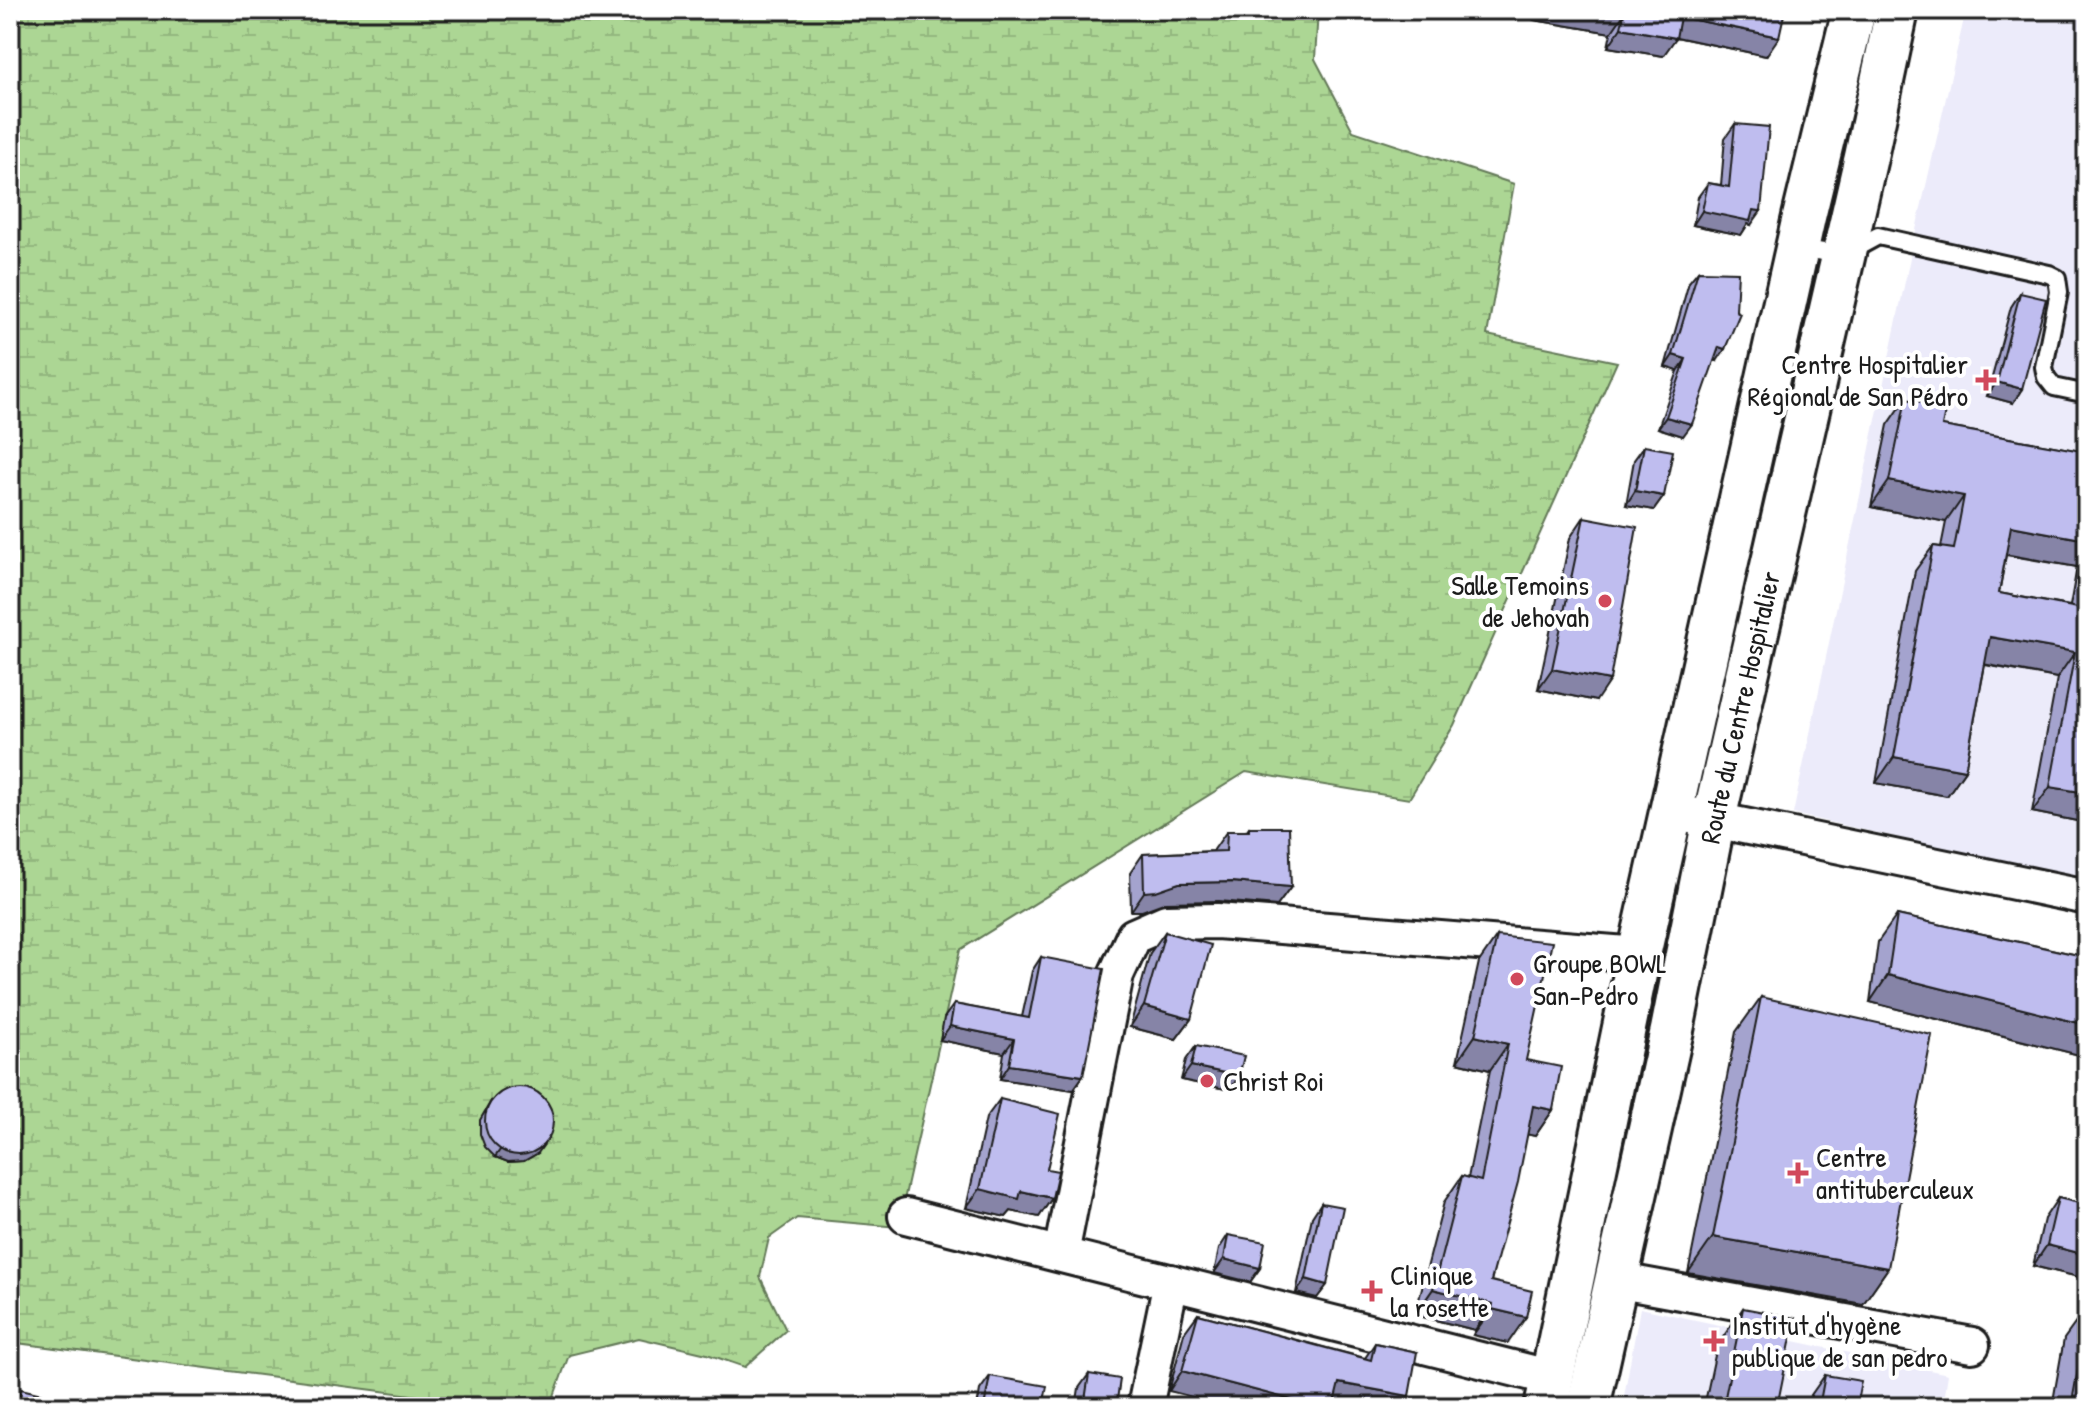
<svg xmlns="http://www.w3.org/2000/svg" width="2097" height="1417" viewBox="0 0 2097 1417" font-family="'Patrick Hand',sans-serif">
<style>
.built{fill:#ecebfa}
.wetland{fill:url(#wetland-marsh);stroke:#647958;stroke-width:2}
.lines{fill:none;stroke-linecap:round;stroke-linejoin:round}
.service-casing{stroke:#1c1c1c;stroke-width:22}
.minor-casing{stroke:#1c1c1c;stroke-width:40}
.tertiary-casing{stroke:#1c1c1c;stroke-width:48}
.service{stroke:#fff;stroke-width:16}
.minor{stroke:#fff;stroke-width:34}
.tertiary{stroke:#fff;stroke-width:42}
.wall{fill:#a4a3ce;stroke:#1c1c1c;stroke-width:2;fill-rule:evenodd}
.shaded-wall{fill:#8684a7;stroke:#1c1c1c;stroke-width:2}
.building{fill:#bfbdef;stroke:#1c1c1c;stroke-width:2}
.poi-dot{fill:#d1495b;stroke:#fff;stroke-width:3}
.labels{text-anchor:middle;stroke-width:8;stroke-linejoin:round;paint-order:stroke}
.poi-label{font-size:28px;fill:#1c1c1c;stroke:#fff;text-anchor:start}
.street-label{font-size:28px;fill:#1c1c1c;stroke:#fff}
</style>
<defs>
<pattern id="wetland-marsh" width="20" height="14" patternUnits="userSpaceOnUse" patternTransform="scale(2)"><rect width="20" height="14" fill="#acd694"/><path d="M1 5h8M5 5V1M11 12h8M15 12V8" fill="none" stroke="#93b77f"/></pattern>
</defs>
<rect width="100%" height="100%" fill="#fff"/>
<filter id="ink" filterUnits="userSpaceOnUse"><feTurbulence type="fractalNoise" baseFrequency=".0125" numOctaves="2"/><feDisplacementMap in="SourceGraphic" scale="16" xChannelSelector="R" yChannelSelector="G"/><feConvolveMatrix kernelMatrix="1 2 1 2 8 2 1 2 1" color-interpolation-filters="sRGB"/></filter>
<g filter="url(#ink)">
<g class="built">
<path d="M1966 10H2087V880L1793 814 1915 234Z"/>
<path d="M1640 1308 1948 1374 1943 1407H1622Z"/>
</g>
<path class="wetland" d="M10 10H1318L1315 59 1353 131 1514 184 1487 335 1617 362 1454 725 1409 799 1246 772 960 950 898 1227 797 1218 769 1238 760 1277 786 1330 745 1367 707 1354 639 1338 569 1355 550 1407H502L10 1342Z"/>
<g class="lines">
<g class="service-casing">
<path id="service" d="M1797 248 1843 255 1878 236 2049 274 2057 278 2059 292 2044 367 2046 377 2054 387 2087 394"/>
</g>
<g class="minor-casing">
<g id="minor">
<path d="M1691 815 2087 897"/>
<path d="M906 1216 1552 1378"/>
<path d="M1061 1254 1116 975 1134 936 1166 922 1217 921 1639 955"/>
<path d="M1615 1280 1972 1345"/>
<path d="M1145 1407 1171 1282"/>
</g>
</g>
<g class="tertiary-casing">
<g id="tertiary">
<path d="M1546 1407 1639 955 1804 217 1854 10"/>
<path id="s1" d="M1588 1407 1672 1030 1714 819 1866 157 1897 10"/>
</g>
</g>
<use href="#service" class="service"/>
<use href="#minor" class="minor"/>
<use href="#tertiary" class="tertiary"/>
</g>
<g class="wall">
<path d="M1536 10H1785L1766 56 1676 37 1663 56 1608 47 1611 33 1534 20Z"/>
<path d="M1735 124 1751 225 1748 224 1741 235 1693 225 1698 197 1708 183 1721 185 1725 138Z"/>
<path d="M1698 271 1717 361 1714 360 1683 436 1658 428 1678 371 1665 367 1689 282Z"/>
<path d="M2020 293 2013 403 1987 396 2011 307Z"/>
<path d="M1906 399 1942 426 2087 452V823L2032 812 2057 678 1985 665 1965 770 1947 796 1876 783 1915 571 1933 546 1941 547 1946 522 1871 507 1888 425ZM2006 555 2077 567 2070 606 1999 593Z"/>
<path d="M1644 446 1664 496 1654 510 1626 505 1634 460Z"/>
<path d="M1584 517 1596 701 1538 689 1570 538Z"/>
<path d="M1249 827 1291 887 1277 906 1219 901 1166 902 1142 911H1131L1130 873 1143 854 1213 851 1227 831H1246Z"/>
<path d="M1897 915 2087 957V1057L1870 1002 1878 942Z"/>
<path d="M1165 932 1191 1019 1176 1039 1130 1027 1150 953Z"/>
<path d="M1497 936 1526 1060 1553 1110 1535 1136 1527 1134 1491 1281 1508 1343 1473 1335 1475 1330 1415 1315 1444 1202 1462 1176 1468 1178 1490 1070 1457 1062 1479 962Z"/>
<path d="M1041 957 1083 1076 1073 1090 1000 1079 1004 1053 940 1040 944 1018 954 1004 1022 1017 1032 971Z"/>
<path d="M1761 997 1888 1268 1863 1304 1688 1273 1736 1032Z"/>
<path d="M1196 1046 1239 1076 1230 1090 1181 1080 1186 1060Z"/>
<path d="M1000 1099 1047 1169 1052 1198 1039 1217 1011 1211 1006 1217 966 1208 986 1118Z"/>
<path d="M491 1101 538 1153 524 1161 508 1162 495 1157 485 1147 480 1134V1120Z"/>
<path d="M2058 1198 2087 1205V1279L2033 1266 2044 1219Z"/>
<path d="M1321 1203 1327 1285 1317 1298 1296 1293 1312 1217Z"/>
<path d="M1228 1235 1260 1268 1250 1282 1214 1273 1219 1249Z"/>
<path d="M2087 1307V1407H2052L2064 1339Z"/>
<path d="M1743 1308 1777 1407H1704L1717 1346Z"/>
<path d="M1198 1314 1365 1358 1375 1343 1417 1352 1334 1404 1169 1391 1184 1333Z"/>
<path d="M1089 1374 1116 1407H1076L1079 1388Z"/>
<path d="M1825 1375 1856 1407H1808L1811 1395Z"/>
<path d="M990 1376 1043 1407H977L980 1390Z"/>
<path d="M21 1389 43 1407H10Z"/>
</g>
<g class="shaded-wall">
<path d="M1541 10H1598L1624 14 1611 33 1534 20Z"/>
<path d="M2063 10H2087V15Z"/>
<path d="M1680 17 1779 37 1766 56 1667 35Z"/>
<path d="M1621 28 1676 38 1663 56 1608 47Z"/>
<path d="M1753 210 1761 211 1751 225 1748 224 1741 235 1693 225 1702 211Z"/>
<path d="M1719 347 1725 349 1717 361 1710 359Z"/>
<path d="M1673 355 1686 359 1678 371 1665 367Z"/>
<path d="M1997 382 2022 389 2013 403 1987 396Z"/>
<path d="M1666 417 1692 424 1683 436 1658 428Z"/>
<path d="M1889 481 1964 496 1946 522 1871 507Z"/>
<path d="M1635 491 1664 496 1654 510 1626 505Z"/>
<path d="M2011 526 2087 540V554L2077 567 1993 552Z"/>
<path d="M1990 637 2075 652 2057 678 1972 662Z"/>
<path d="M1552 669 1610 680 1596 701 1538 689Z"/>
<path d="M1894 757 1965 770 1947 796 1876 783Z"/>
<path d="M2050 787 2087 793V823L2032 812Z"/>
<path d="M1232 882 1291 887 1277 906 1219 901 1166 902 1142 911H1131L1144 892 1179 883Z"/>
<path d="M1888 975 2087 1025V1057L1870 1002Z"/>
<path d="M1144 1006 1191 1019 1176 1039 1130 1027Z"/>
<path d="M950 1026 1014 1039 1004 1053 940 1040Z"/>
<path d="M1475 1036 1508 1044 1490 1070 1457 1062Z"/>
<path d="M1009 1065 1083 1076 1073 1090 1000 1079Z"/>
<path d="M1191 1066 1239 1076 1230 1090 1181 1080Z"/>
<path d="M1533 1106 1553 1110 1535 1136 1515 1132Z"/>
<path d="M543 1146 538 1153 524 1161 508 1162 495 1157 500 1150Z"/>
<path d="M980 1189 1021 1191 1052 1198 1039 1217 1011 1211 1006 1217 966 1208Z"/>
<path d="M1713 1237 1888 1268 1863 1304 1688 1273Z"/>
<path d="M2047 1245 2087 1255V1279L2033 1266Z"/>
<path d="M1224 1259 1260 1268 1250 1282 1214 1273Z"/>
<path d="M1306 1279 1327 1285 1317 1298 1296 1293Z"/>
<path d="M1433 1289 1493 1304 1475 1330 1415 1315Z"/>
<path d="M1492 1309 1526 1317 1508 1343 1473 1335Z"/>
<path d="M1182 1371 1319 1407H1231L1169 1391Z"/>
<path d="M1339 1383 1409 1396 1401 1407H1352L1326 1402Z"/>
</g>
<g class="building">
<path d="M1598 10H1785L1779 37 1680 17 1676 38 1621 28 1624 14Z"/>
<path d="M1735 124 1769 127 1761 211 1753 210 1750 221 1702 211 1708 183 1729 187Z"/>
<path d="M1698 271 1738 272 1736 311 1740 313 1725 349 1719 347 1692 424 1666 417 1686 359 1673 355Z"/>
<path d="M2020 293 2046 299 2022 389 1997 382Z"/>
<path d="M1906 399 1946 407 1942 426 2087 452V540L2011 526 1999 593 2083 609 2087 587V793L2050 787 2075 652 1990 637 1965 770 1894 757 1933 546 1954 549 1964 496 1889 481Z"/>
<path d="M1644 446 1673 451 1664 496 1635 491Z"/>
<path d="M1584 517 1637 527 1610 680 1552 669Z"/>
<path d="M1249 827H1289L1291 887 1232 882 1179 883 1156 891 1144 892 1143 854 1226 851 1227 831H1249Z"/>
<path d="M1897 915 2087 957V1025L1888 975Z"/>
<path d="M1165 932 1211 945 1191 1019 1144 1006Z"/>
<path d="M1497 936 1552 942 1526 1060 1561 1067 1553 1110 1533 1106 1518 1182 1491 1281 1532 1291 1526 1317 1492 1309 1493 1304 1433 1289 1462 1176 1481 1181 1508 1044 1475 1036Z"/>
<path d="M1041 957 1104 969 1083 1076 1009 1065 1014 1039 950 1026 954 1004 1029 1018Z"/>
<path d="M1761 997 1932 1035 1888 1268 1713 1237Z"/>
<path d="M1196 1046 1244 1056 1239 1076 1191 1066Z"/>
<circle cx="519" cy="1121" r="34"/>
<path d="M1000 1099 1060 1114 1047 1169 1058 1171 1052 1198 1021 1191 1019 1199 980 1189Z"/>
<path d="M2058 1198 2087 1205V1255L2047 1245Z"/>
<path d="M1321 1203 1343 1207 1327 1285 1306 1279Z"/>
<path d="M1228 1235 1265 1242 1260 1268 1224 1259Z"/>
<path d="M1743 1308 1795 1318 1777 1407H1723Z"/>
<path d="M1198 1314 1371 1360 1375 1343 1417 1352 1409 1396 1339 1383 1333 1407H1319L1182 1371Z"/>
<path d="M2087 1322V1407H2071Z"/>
<path d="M1089 1374 1120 1379 1116 1407H1084Z"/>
<path d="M1825 1375 1861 1381 1856 1407H1819Z"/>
<path d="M990 1376 1047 1386 1043 1407H984Z"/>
<path d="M21 1389 46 1395 43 1407H18Z"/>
</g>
</g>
<g class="poi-dot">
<path d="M1982 368h8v8h8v8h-8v8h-8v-8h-8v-8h8z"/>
<circle cx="1605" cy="601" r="8"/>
<circle cx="1517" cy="979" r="8"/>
<circle cx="1207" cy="1081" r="8"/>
<path d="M1794 1161h8v8h8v8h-8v8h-8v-8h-8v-8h8z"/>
<path d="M1368 1279h8v8h8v8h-8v8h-8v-8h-8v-8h8z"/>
<path d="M1710 1329h8v8h8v8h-8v8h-8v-8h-8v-8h8z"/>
</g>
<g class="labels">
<g class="poi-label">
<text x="1968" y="374" text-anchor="end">Centre Hospitalier<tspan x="1968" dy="32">Régional de San Pédro</tspan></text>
<text x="1589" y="595" text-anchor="end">Salle Temoins<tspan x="1589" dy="32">de Jehovah</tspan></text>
<text x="1533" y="973">Groupe BOWL<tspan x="1533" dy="32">San-Pedro</tspan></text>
<text x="1223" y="1091">Christ Roi</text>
<text x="1816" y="1167">Centre<tspan x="1816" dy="32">antituberculeux</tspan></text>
<text x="1390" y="1285">Clinique<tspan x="1390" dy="32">la rosette</tspan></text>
<text x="1732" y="1335">Institut d'hygène<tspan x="1732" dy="32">publique de san pedro</tspan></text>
</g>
<g class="street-label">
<text dy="10" stroke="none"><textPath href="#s1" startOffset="716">Route du Centre Hospitalier</textPath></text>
</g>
</g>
<rect width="2097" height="1417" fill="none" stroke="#fff" stroke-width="40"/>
<rect x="20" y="20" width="2057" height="1377" fill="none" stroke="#1c1c1c" stroke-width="3" filter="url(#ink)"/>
</svg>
